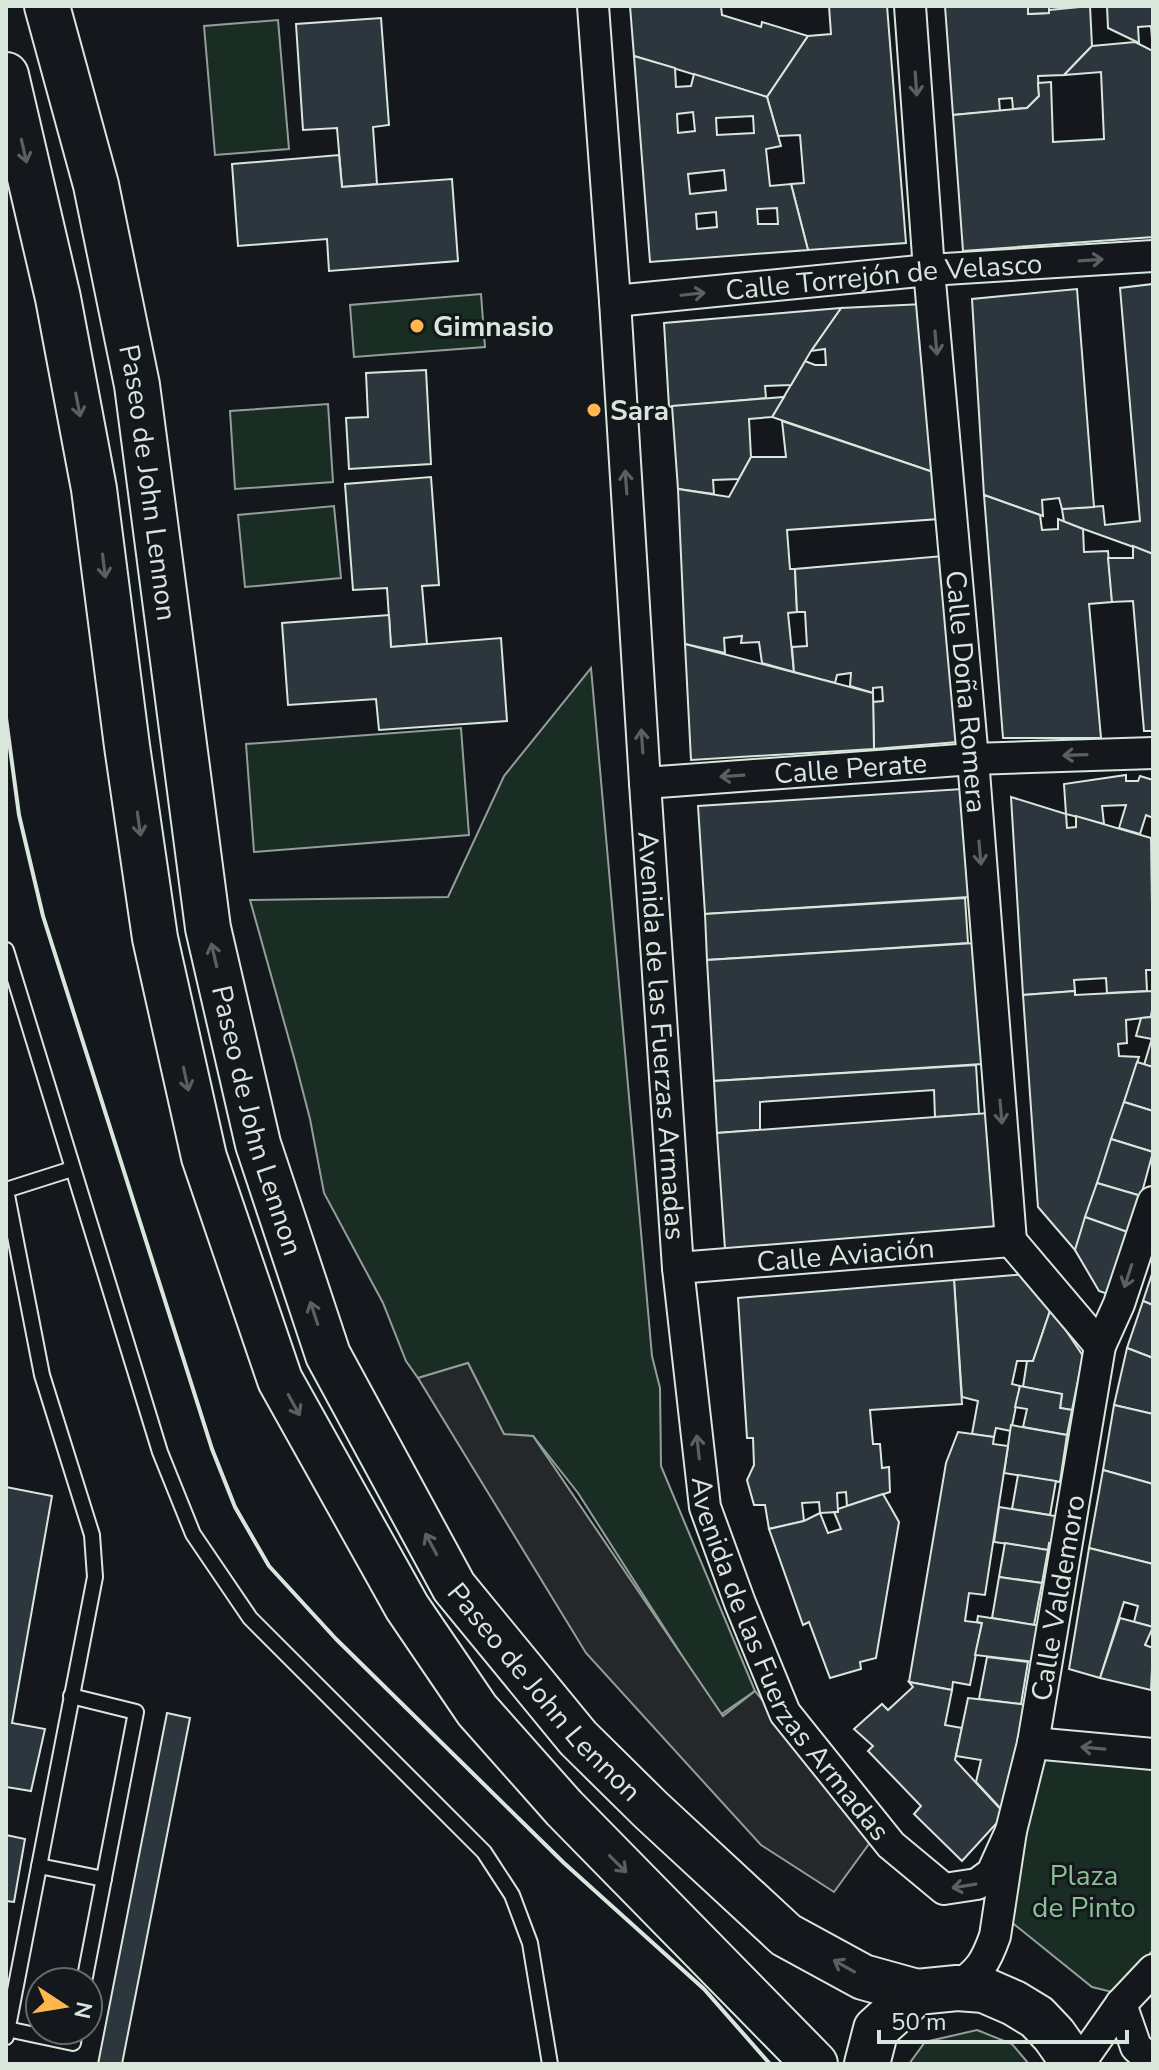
<svg xmlns="http://www.w3.org/2000/svg" width="1159" height="2070" viewBox="0 0 1159 2070" font-family="'Nunito Sans',sans-serif">
<style>
.green{fill:#1a2d24;stroke:#939e99;stroke-width:2}
.parking{fill:#24282b;stroke:#939e99;stroke-width:2}
.building{fill:#2c363c;stroke:#d8e6dc;stroke-width:2;fill-rule:evenodd}
.lines{fill:none;stroke-linecap:round;stroke-linejoin:round}
.service-casing{stroke:#d8e6dc;stroke-width:18}
.minor-casing{stroke:#d8e6dc;stroke-width:34}
.trunk-casing{stroke:#d8e6dc;stroke-width:48}
.service{stroke:#14181c;stroke-width:14}
.minor{stroke:#14181c;stroke-width:30}
.trunk{stroke:#14181c;stroke-width:44}
.wall{stroke:#d8e6dc;stroke-width:4}
.oneway{stroke:#59605f}
.poi-dot{fill:#ffb74d;stroke:#14181c;stroke-width:3}
.labels{text-anchor:middle;stroke-width:6;stroke-linejoin:round;paint-order:stroke}
.street-label{font-size:28px;fill:#d8e6dc;stroke:#14181c}
.poi-label{font-size:28px;font-weight:bold;fill:#d8e6dc;stroke:#14181c;text-anchor:start}
.park-label{font-size:28px;fill:#8ac095;stroke:#14181c}
</style>
<rect width="100%" height="100%" fill="#14181c"/>
<g class="green">
<path d="M278 20 289 149 215 155 204 26Z"/>
<path d="M481 294 485 347 354 357 350 305Z"/>
<path d="M328 404 333 482 235 489 230 411Z"/>
<path d="M334 506 341 578 245 587 238 515Z"/>
<path d="M591 668 652 1356 660 1388 661 1466 755 1691 720 1715 578 1493 533 1436 504 1435 468 1363 418 1378 406 1361 383 1303 324 1193 310 1119 295 1061 250 900 448 897 504 776Z"/>
<path d="M461 728 469 835 254 852 246 744Z"/>
<path d="M1042 1758 1153 1767V1950L1116 1993 1092 1987 1010 1921 1025 1819Z"/>
<path d="M977 2030 1012 2044 1029 2064H909L925 2042Z"/>
</g>
<path class="parking" d="M468 1363 504 1434 533 1436 723 1716 755 1691 874 1837 834 1892 761 1845 586 1653 418 1378Z"/>
<g class="building">
<path d="M630 6H721L722 15 761 27 762 22 808 36 767 97 634 56Z"/>
<path d="M829 6H887L906 243 808 250 791 184 804 183 800 135 778 136 767 97 808 36 831 34Z"/>
<path d="M945 6H1028V14L1049 13V10L1090 6 1092 46 1064 75 1038 76 1039 96 1027 108 1013 109 1012 98 999 99 1000 111 953 115Z"/>
<path d="M1028 6H1049V13L1028 14Z"/>
<path d="M1107 6H1153V51L1151 26 1138 27 1139 43 1108 28Z"/>
<path d="M381 18 389 125 373 127 377 184 342 187 337 128 303 130 296 24Z"/>
<path d="M1135 42 1153 51V237L963 251 953 115 1027 108 1039 96 1038 83 1051 82 1053 142 1104 139 1101 72 1064 75 1092 46Z"/>
<path d="M634 56 675 68 676 87 691 86 694 74 767 97 781 146 766 149 770 186 791 184 808 250 650 262ZM693 112 695 131 678 133 677 114ZM753 116 754 133 717 135 716 118ZM724 170 726 190 690 194 688 174ZM777 208 778 224H758L757 209ZM716 212 717 227 697 229 696 214Z"/>
<path d="M339 155 342 187 452 179 458 261 329 271 327 239 238 246 232 164Z"/>
<path d="M1153 284V554L1064 522 1062 509 1103 506 1105 525 1140 521 1120 288Z"/>
<path d="M1077 289 1094 507 1062 509 1059 498 1042 500 1043 516 984 495 972 299Z"/>
<path d="M923 304 936 473 772 417 805 361 815 365H826L825 349 811 351 841 308Z"/>
<path d="M841 308 811 351 791 385 765 386 766 398 669 407 664 323Z"/>
<path d="M426 370 431 464 349 469 346 418 368 417 366 373Z"/>
<path d="M784 397 772 417 749 419 751 457 739 479 713 480 714 494 678 489 672 406Z"/>
<path d="M782 421 936 473 939 519 787 530 790 569H795L797 612 788 613 794 672 762 663 759 642 741 643 742 636 724 638 725 653 685 644 678 489 729 497 751 457H786Z"/>
<path d="M431 477 439 585 422 586 427 644 391 647 387 588 353 590 345 484Z"/>
<path d="M984 495 1040 515 1042 530 1058 529V519L1083 529 1084 552 1108 551 1112 602 1089 604 1101 738H1003Z"/>
<path d="M1133 546 1153 554V731H1144L1133 601 1112 602 1108 558H1133Z"/>
<path d="M943 556 958 742 874 749 873 702 883 701 882 687 873 688V693L850 686 851 673 837 675 835 683 794 672 792 647 807 646 805 612H797L795 569Z"/>
<path d="M389 615 391 647 501 638 507 721 379 730 376 699 288 705 282 623Z"/>
<path d="M685 644 873 693 874 749 691 760Z"/>
<path d="M1126 775V781H1138L1140 776 1153 780V818L1146 815 1140 834 1119 828 1126 805 1102 806 1104 824 1066 814 1064 784Z"/>
<path d="M962 789 969 897 705 914 698 806Z"/>
<path d="M1011 797 1066 814 1067 828 1076 827V816L1151 838 1153 970H1146L1147 991 1107 993 1106 978 1074 980 1075 991 1023 995Z"/>
<path d="M965 898 968 943 707 960 705 914Z"/>
<path d="M975 943 982 1064 714 1081 707 960Z"/>
<path d="M1075 991V995L1153 991V1005L1151 1017 1126 1020 1127 1043 1118 1044 1119 1056 1139 1057 1075 1250 1038 1207 1023 995Z"/>
<path d="M1153 1005 1152 1039 1136 1036 1141 1018 1151 1017Z"/>
<path d="M1153 1035V1067L1144 1065Z"/>
<path d="M1137 1062 1153 1067V1111L1124 1102Z"/>
<path d="M976 1065 979 1114 935 1117 934 1090 760 1102V1130L717 1133 714 1081Z"/>
<path d="M1124 1102 1153 1111V1152L1111 1139Z"/>
<path d="M989 1113 997 1229 725 1249 717 1133Z"/>
<path d="M1111 1139 1153 1152 1141 1196 1097 1183Z"/>
<path d="M1097 1183 1148 1198 1136 1235 1085 1217Z"/>
<path d="M1085 1217 1136 1235 1116 1297 1099 1291 1075 1250Z"/>
<path d="M1153 1271V1305L1143 1301Z"/>
<path d="M1028 1274 1051 1308 1033 1361H1017L1012 1384 1020 1386 1011 1431 996 1428 994 1437 972 1434 978 1401 962 1397 954 1280Z"/>
<path d="M954 1280 962 1404 870 1410 873 1444H880L882 1468 889 1467 890 1492 847 1506 846 1492 837 1493 838 1512 820 1513 819 1502 802 1503 804 1521 769 1529 765 1505H754L747 1480 754 1465 753 1438H747L738 1298Z"/>
<path d="M1143 1301 1153 1305V1358L1127 1348Z"/>
<path d="M1051 1308 1083 1356 1072 1410 1060 1408 1062 1394 1023 1387 1027 1361H1033Z"/>
<path d="M1127 1348 1153 1358V1414L1114 1405Z"/>
<path d="M1020 1386 1062 1394 1060 1408 1072 1410 1067 1435 1023 1427 1027 1409 1015 1407Z"/>
<path d="M1114 1405 1153 1414V1484L1103 1470Z"/>
<path d="M1011 1425 1067 1435 1060 1482 1004 1473Z"/>
<path d="M958 1432 994 1437 993 1444 1008 1446 985 1595 969 1593 965 1621 982 1623 970 1685 953 1682 952 1690 909 1682 946 1463Z"/>
<path d="M1103 1470 1153 1484V1564L1089 1548Z"/>
<path d="M1018 1475 1056 1481 1050 1515 1012 1509Z"/>
<path d="M6 1487 52 1496 12 1723 45 1729 31 1791 6 1787Z"/>
<path d="M883 1494 899 1522 876 1658 860 1662 861 1669 830 1678 809 1622 803 1625 769 1529 804 1521 820 1513 828 1533 841 1529 834 1512H838V1509Z"/>
<path d="M999 1507 1055 1516 1054 1525 1059 1526 1055 1544 1049 1543 1048 1550 994 1542Z"/>
<path d="M1005 1543 1048 1550 1042 1583 999 1577Z"/>
<path d="M1089 1548 1153 1564V1627L1134 1622 1138 1606 1124 1602 1100 1678 1069 1669Z"/>
<path d="M999 1577 1042 1583 1034 1625 992 1618Z"/>
<path d="M978 1616 1041 1626 1035 1662 975 1655 982 1623 977 1622Z"/>
<path d="M1120 1618 1153 1627 1145 1645 1153 1648 1151 1690 1100 1678Z"/>
<path d="M987 1657 1028 1662 1021 1704 979 1699Z"/>
<path d="M909 1682 952 1690 945 1725 962 1728 955 1760 1005 1814 962 1861 914 1814 921 1806 868 1751 873 1746 854 1729 882 1704 888 1710 913 1687Z"/>
<path d="M968 1698 1028 1705 1004 1812 976 1782 981 1760 956 1756Z"/>
<path d="M167 1713 190 1718 122 2064H98Z"/>
<path d="M6 1835 25 1839 14 1902 6 1901Z"/>
</g>
<g class="lines">
<g class="service-casing">
<g id="service">
<path d="M6 950 160 1452 193 1534 250 1618 484 1852 512 1895 530 1943 550 2064"/>
<path d="M71 1696 136 1712 84 1982"/>
<path d="M39 1866 104 1879"/>
<path d="M7 2029 73 2043 75 2030"/>
<path d="M6 2037 95 1577 92 1535 42 1375 6 1190 72 1169"/>
</g>
</g>
<g class="minor-casing">
<g id="minor">
<path id="s1" d="M593 6 615 301 645 783 678 1268 705 1507 740 1603 785 1713 891 1845 944 1889 977 1884 992 1873 1011 1831"/>
<path id="s2" d="M910 6 929 270 973 759 1011 1241 1100 1346"/>
<path id="s3" d="M615 301 929 270 1153 256"/>
<path id="s4" d="M645 783 973 759 1153 753"/>
<path id="s5" d="M678 1268 1011 1241"/>
<path d="M1033 1743 1153 1754"/>
<path id="s6" d="M957 1988C980 1970 985 1964 995 1936L1011 1831 1033 1743 1100 1346 1119 1304 1153 1202"/>
<path d="M1121 2004 1136 2047 1153 2062"/>
<path d="M1079 2064 1121 2004 1153 1970"/>
</g>
</g>
<g class="trunk-casing">
<g id="trunk">
<path id="s7" d="M47 6 96 185 137 385 208 928 258 1144 328 1355 454 1587 578 1738 651 1810 786 1935 863 1977 917 1992"/>
<path d="M6 75 58 298 94 489 127 746 155 938 204 1157 280 1380 407 1607 477 1710 564 1808 815 2064"/>
<path d="M867 2064 876 2029 917 1992 957 1988 984 1990 1014 2003 1037 2017 1054 2035 1066 2052 1071 2064"/>
</g>
</g>
<use href="#service" class="service"/>
<use href="#minor" class="minor"/>
<use href="#trunk" class="trunk"/>
<path class="wall" d="M6 718 19 815 43 916 212 1449 235 1507 269 1566 336 1639 564 1863 704 1989 770 2064"/>
</g>
<defs><path id="oneway-shaft" d="M-6 0H5M1.5-3L5.5 0L1.5 3" fill="none" stroke-width="1.6" stroke-linecap="round" stroke-linejoin="round" transform="scale(2)"/></defs>
<g class="oneway">
<use href="#oneway-shaft" transform="translate(916 84) rotate(86)"/>
<use href="#oneway-shaft" transform="translate(24 151) rotate(77)"/>
<use href="#oneway-shaft" transform="translate(1091 260) rotate(-4)"/>
<use href="#oneway-shaft" transform="translate(693 294) rotate(-6)"/>
<use href="#oneway-shaft" transform="translate(936 343) rotate(85)"/>
<use href="#oneway-shaft" transform="translate(78 405) rotate(79)"/>
<use href="#oneway-shaft" transform="translate(626 482) rotate(-94)"/>
<use href="#oneway-shaft" transform="translate(104 566) rotate(83)"/>
<use href="#oneway-shaft" transform="translate(642 741) rotate(-94)"/>
<use href="#oneway-shaft" transform="translate(1075 755) rotate(178)"/>
<use href="#oneway-shaft" transform="translate(732 776) rotate(176)"/>
<use href="#oneway-shaft" transform="translate(139 824) rotate(82)"/>
<use href="#oneway-shaft" transform="translate(980 853) rotate(85)"/>
<use href="#oneway-shaft" transform="translate(214 955) rotate(-103)"/>
<use href="#oneway-shaft" transform="translate(186 1079) rotate(78)"/>
<use href="#oneway-shaft" transform="translate(1001 1112) rotate(85)"/>
<use href="#oneway-shaft" transform="translate(1128 1276) rotate(108)"/>
<use href="#oneway-shaft" transform="translate(314 1313) rotate(-108)"/>
<use href="#oneway-shaft" transform="translate(294 1405) rotate(61)"/>
<use href="#oneway-shaft" transform="translate(698 1447) rotate(-96)"/>
<use href="#oneway-shaft" transform="translate(431 1544) rotate(-118)"/>
<use href="#oneway-shaft" transform="translate(1093 1748) rotate(-175)"/>
<use href="#oneway-shaft" transform="translate(618 1864) rotate(45)"/>
<use href="#oneway-shaft" transform="translate(964 1886) rotate(171)"/>
<use href="#oneway-shaft" transform="translate(844 1966) rotate(-151)"/>
</g>
<g class="poi-dot">
<circle cx="417" cy="326" r="8"/>
<circle cx="594" cy="410" r="8"/>
</g>
<g class="labels">
<g class="street-label">
<text dy="10" stroke="none"><textPath href="#s3" startOffset="270">Calle Torrejón de Velasco</textPath></text>
<text dy="10" stroke="none"><textPath href="#s7" startOffset="488">Paseo de John Lennon</textPath></text>
<text dy="10" stroke="none"><textPath href="#s2" startOffset="688">Calle Doña Romera</textPath></text>
<text dy="10" stroke="none"><textPath href="#s4" startOffset="206">Calle Perate</textPath></text>
<text dy="10" stroke="none"><textPath href="#s1" startOffset="1032">Avenida de las Fuerzas Armadas</textPath></text>
<text dy="10" stroke="none"><textPath href="#s7" startOffset="1136">Paseo de John Lennon</textPath></text>
<text dy="10" stroke="none"><textPath href="#s5" startOffset="168">Calle Aviación</textPath></text>
<text dy="10" stroke="none"><textPath href="#s6" startOffset="410">Calle Valdemoro</textPath></text>
<text dy="10" stroke="none"><textPath href="#s1" startOffset="1680">Avenida de las Fuerzas Armadas</textPath></text>
<text dy="10" stroke="none"><textPath href="#s7" startOffset="1784">Paseo de John Lennon</textPath></text>
</g>
<g class="poi-label">
<text x="433" y="336">Gimnasio</text>
<text x="610" y="420">Sara</text>
</g>
<g class="park-label">
<text x="1084" y="1885">Plaza<tspan x="1084" dy="32">de Pinto</tspan></text>
</g>
</g>
<rect width="1159" height="2070" fill="none" stroke="#d8e6dc" stroke-width="16"/>
<g transform="translate(64 2006) rotate(102)"><circle r="38" fill="#14181c" stroke="#626a69" stroke-width="2"/>
<path d="M0-6L14 30L0 20L-14 30Z" fill="#ffb74d"/>
<text y="-12" font-size="22" font-weight="bold" text-anchor="middle" fill="#d8e6dc">N</text>
</g>
<path d="M879 2030v12h248v-12" fill="none" stroke="#d8e6dc" stroke-width="4"/>
<text x="891" y="2030" font-size="24" fill="#d8e6dc" stroke="#14181c" stroke-width="6" paint-order="stroke">50 m</text>
</svg>
